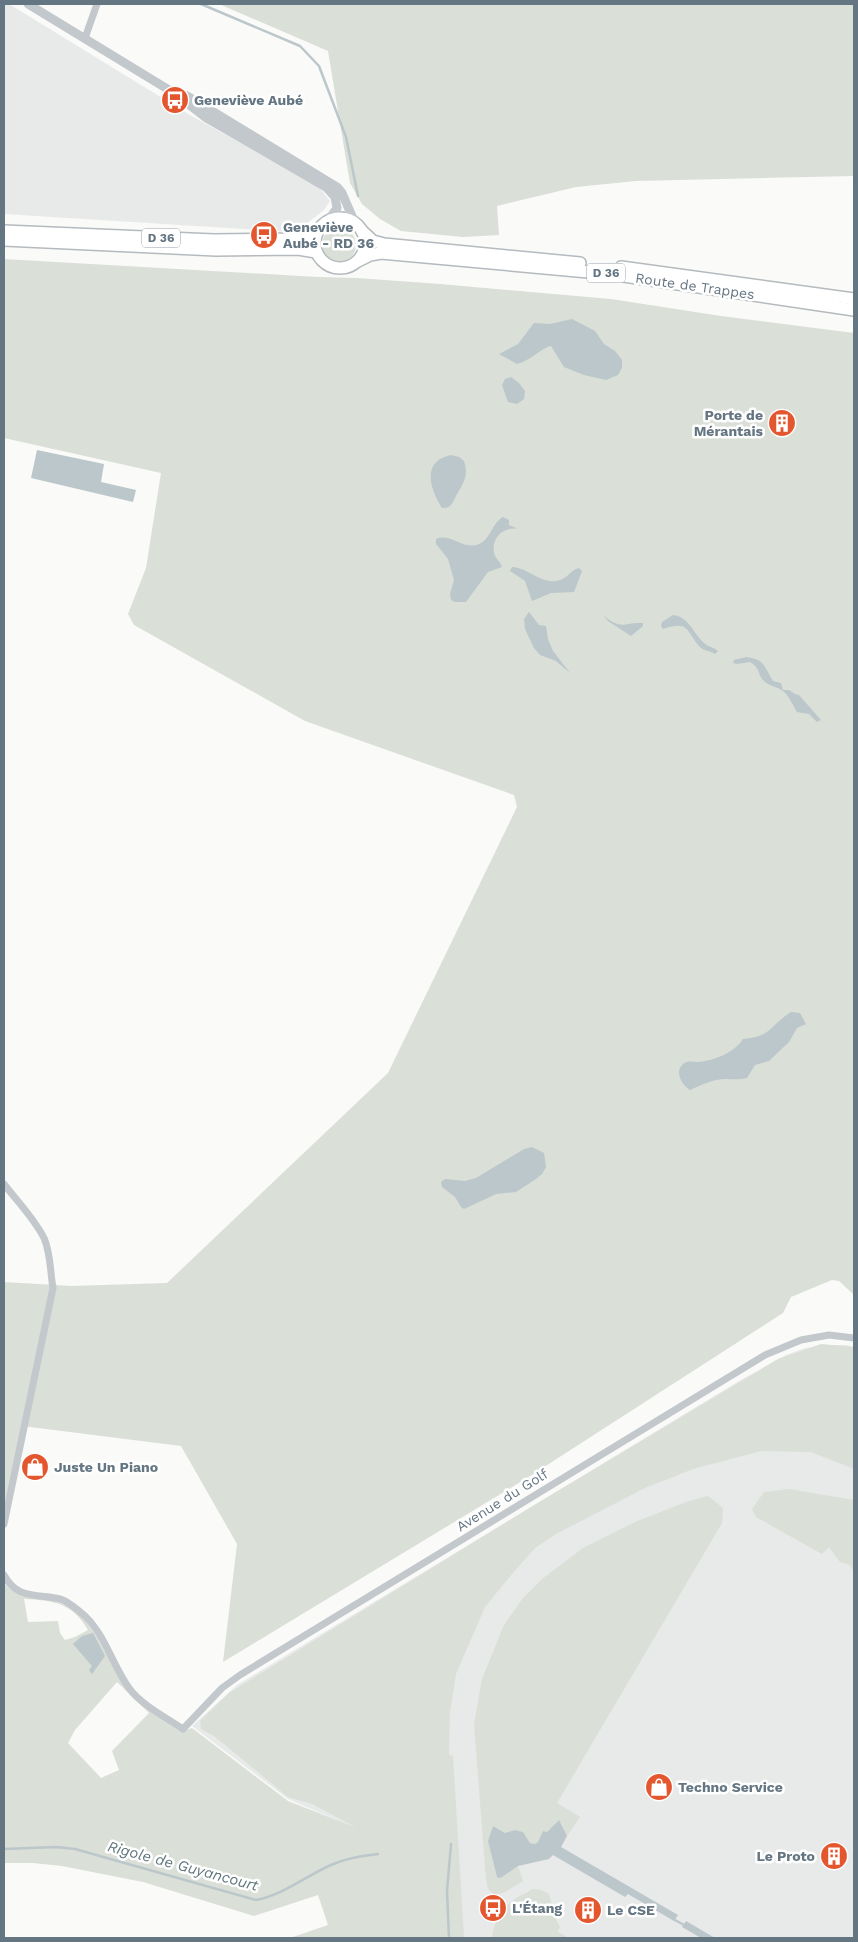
<svg xmlns="http://www.w3.org/2000/svg" width="858" height="1942" viewBox="0 0 858 1942" font-family="'Work Sans',sans-serif">
<style>
.built{fill:#e8e9e9}
.green{fill:#dadfd7;fill-rule:evenodd}
.water{fill:#bbc7cb}
.lines{fill:none;stroke-linecap:round;stroke-linejoin:round}
.stream{stroke:#bbc7cb;stroke-width:2.5}
.primary-casing{stroke:#b5babe;stroke-width:14}
.minor{stroke:#c3c8cc;stroke-width:7}
.tertiary{stroke:#c3c8cc;stroke-width:9}
.primary{stroke:#fff;stroke-width:11}
.labels{text-anchor:middle;stroke-width:5;stroke-linejoin:round;paint-order:stroke}
.shield{fill:#fff;stroke:#939fa8;stroke-width:1}
.shield-label{font-size:12px;font-weight:bold;fill:#657683}
.poi-label{font-size:14px;font-weight:bold;fill:#657683;stroke:#fff;text-anchor:start}
.street-label{font-size:14px;fill:#657683;stroke:#fff}
.water-label{font-size:15px;font-style:italic;fill:#60757c;stroke:#fff}
</style>
<rect width="100%" height="100%" fill="#fafaf8"/>
<g class="built">
<path d="M4 4H9L190 115 318 186 330 201 324 210 306 224 291 232 4 214Z"/>
<path d="M829 1345H847L854 1347V1938H447L408 1851 288 1799 192 1726 237 1685 739 1381 786 1355 805 1348Z"/>
</g>
<g class="green">
<path d="M219 4H854V176L636 181 576 187 497 206 499 235 463 237 401 231 380 219 362 204 350 183 328 51Z"/>
<circle cx="339" cy="245" r="17"/>
<path d="M4 259 318 277 357 278 440 284 611 299 721 316 854 333V1295L839 1281 832 1280 791 1297 783 1313 527 1478 223 1662 237 1544 181 1446 22 1426 4 1507V1282L72 1286 167 1283 388 1073 517 807 514 795 305 721 134 625 128 614 146 568 161 473 4 438Z"/>
<path d="M821 1344 854 1347V1469L811 1452 761 1451 693 1469 645 1488 556 1534 535 1548 512 1574 485 1607 456 1674 450 1712 449 1755 453 1756 464 1938H290L328 1925 318 1895 254 1916 143 1882 62 1866 33 1863H4V1583L10 1589 23 1597 49 1599 67 1606 84 1619 96 1635 122 1682 183 1731 192 1728 288 1801 357 1828 312 1804 288 1797 214 1736 201 1729 200 1721 229 1693 531 1507 778 1359ZM24 1599C52 1600 73 1603 88 1630L75 1637 65 1640 60 1633 58 1621 28 1622ZM117 1682 149 1713 112 1751 119 1770 101 1778 68 1743 75 1730Z"/>
<path d="M789 1489 854 1500V1572L850 1565 840 1562 829 1547 822 1554 756 1517 752 1509 764 1492Z"/>
<path d="M708 1496 723 1508 722 1523 557 1803 580 1817 567 1836 564 1833 562 1824 557 1821 553 1827 547 1832 543 1831 538 1842 535 1844 530 1843 523 1832 515 1830 505 1833 493 1826 488 1841 497 1877H502L518 1866 523 1881 505 1892 495 1895 488 1889 486 1879 474 1724 482 1679 504 1625 523 1598 542 1579 583 1548 635 1522 686 1502Z"/>
<path d="M532 1889 541 1890 549 1894 557 1922 560 1926 558 1932 569 1938H492C493 1925 501 1909 512 1901 518 1896 526 1894 532 1889Z"/>
</g>
<g class="water">
<path d="M572 319 595 331 604 344 615 351 622 360V368L618 375 606 380 584 375 564 367 551 346C543 347 530 361 517 364L499 354 518 344 534 323 550 324Z"/>
<path d="M511 377 519 383 525 391 524 399 517 404 508 402 502 385 505 379Z"/>
<path d="M37 450 104 464 101 482 136 490 133 502 31 478Z"/>
<path d="M451 455 459 457 464 461C469 476 463 484 456 496 452 503 451 509 442 508 430 489 421 461 451 455Z"/>
<path d="M503 517 509 520V525L518 529C504 526 491 538 494 553 495 558 500 561 502 567L488 572 466 602H455L451 600 450 594 454 580 448 559 436 544V539C450 532 464 551 479 544 491 539 492 523 503 517Z"/>
<path d="M512 567C529 568 539 583 556 581 567 580 570 570 579 568L582 571 574 592 551 593 532 601 525 581 510 571Z"/>
<path d="M529 612 539 625 546 626 548 639 553 651 570 673 556 661 540 655 534 648 525 629 524 619Z"/>
<path d="M603 615C622 631 623 622 643 623V626L631 636 608 621Z"/>
<path d="M673 615C689 617 693 633 704 643 708 647 714 647 718 651L715 654C711 651 705 651 701 648 686 633 691 619 663 629L661 626 662 622Z"/>
<path d="M746 657C765 659 764 667 773 681L781 683 783 690H789L795 694 799 695 821 720 817 722 809 714 797 712C793 706 790 697 784 692 778 686 769 687 763 680 757 673 761 669 750 662L737 664 733 663 734 660Z"/>
<path d="M791 1012 800 1013 806 1024 797 1028 789 1042 769 1061 755 1065 747 1078C739 1080 733 1079 726 1079 712 1079 702 1085 690 1090 682 1085 674 1072 683 1064 688 1060 693 1062 698 1062 714 1061 735 1052 743 1039 773 1036 769 1026 791 1012Z"/>
<path d="M532 1147 544 1153 546 1167 542 1174 536 1179 516 1192 496 1194 464 1209 461 1207 455 1197 442 1187 441 1182 445 1179 465 1181 476 1178 524 1149Z"/>
<path d="M93 1633 105 1656 92 1674 89 1670 92 1666 73 1644 82 1636Z"/>
<path d="M559 1820 567 1836 561 1847 678 1915 674 1921 628 1894 625 1897 553 1855 549 1859 518 1866 502 1877 499 1878 497 1877 488 1841 493 1826 505 1833 515 1830 523 1832 530 1843 535 1844 538 1842 543 1831 547 1832Z"/>
<path d="M686 1921 715 1938H701L682 1927Z"/>
</g>
<g class="lines">
<g class="stream">
<path d="M201 4 300 46 319 66 346 137 358 196"/>
<path d="M4 1849 56 1847 75 1849 256 1900C283 1895 306 1876 331 1865 347 1858 361 1856 378 1854"/>
<path d="M673 1919 686 1926"/>
<path d="M449 1938 447 1891 451 1844"/>
</g>
<g class="primary-casing">
<g id="primary">
<circle cx="340" cy="243" r="25"/>
<path d="M4 231 214 240 296 239 305 238 317 233"/>
<path d="M362 231 373 241 384 244 580 263"/>
<path d="M4 240 216 250 298 249 316 252"/>
<path d="M358 261 370 255 381 253 610 274 854 310"/>
<path d="M621 267 854 299"/>
</g>
</g>
<g class="minor">
<path d="M85 38 97 4"/>
<path d="M4 1184C17 1201 34 1218 44 1238 51 1254 50 1272 53 1288L4 1524"/>
<path d="M4 1575C18 1601 38 1593 60 1599 68 1601 79 1611 85 1616 105 1635 113 1666 129 1688 140 1704 167 1718 183 1729L222 1688 240 1675 765 1355 801 1340 829 1335 854 1338"/>
</g>
<g class="tertiary">
<path d="M28 4 174 93 205 117 326 187 335 197 337 208 327 222"/>
<path d="M177 93 185 95 199 103 337 187 342 193 355 223"/>
</g>
<use href="#primary" class="primary"/>
</g>
<defs>
<g id="bus-disc" transform="scale(1.4375)"><circle r="9.5" fill="#e4572e" stroke="#fff"/><path d="M-5-6H5V4H4V6H2V4H-2V6H-4V4H-5ZM-3.5-4V0h7V-4ZM-3.5 1.2v1.5H-2V1.2ZM2 1.2v1.5H3.5V1.2Z" fill="#fff"/></g>
<g id="building-disc" transform="scale(1.4375)"><circle r="9.5" fill="#e4572e" stroke="#fff"/><path d="M-4-6H4V6H1V3H-1V6H-4ZM-2.5-4.3h1.7v1.8h-1.7ZM.8-4.3h1.7v1.8H.8ZM-2.5-1h1.7V.8h-1.7ZM.8-1h1.7V.8H.8Z" fill="#fff"/></g>
<g id="shop-disc" transform="scale(1.4375)"><circle r="9.5" fill="#e4572e" stroke="#fff"/><path d="M-5-2.5h2.3a2.7 3.5 0 0 1 5.4 0H5L5.5 6h-11ZM-1.5-2.5h3a1.5 2.3 0 0 0-3 0Z" fill="#fff"/></g>
</defs>
<g fill-rule="evenodd">
<use href="#bus-disc" x="175" y="100"/>
<use href="#bus-disc" x="264" y="235"/>
<use href="#building-disc" x="782" y="423"/>
<use href="#shop-disc" x="35" y="1467"/>
<use href="#shop-disc" x="659" y="1787"/>
<use href="#building-disc" x="834" y="1856"/>
<use href="#bus-disc" x="493" y="1908"/>
<use href="#building-disc" x="588" y="1910"/>
</g>
<g class="labels">
<g class="shield">
<rect x="142" y="228.5" width="38" height="19" rx="4"/>
<rect x="587" y="263.5" width="38" height="19" rx="4"/>
</g>
<g class="shield-label">
<text x="161" y="242">D 36</text>
<text x="606" y="277">D 36</text>
</g>
<g class="poi-label">
<text x="194" y="105">Geneviève Aubé</text>
<text x="283" y="232">Geneviève<tspan x="283" dy="16">Aubé - RD 36</tspan></text>
<text x="763" y="420" text-anchor="end">Porte de<tspan x="763" dy="16">Mérantais</tspan></text>
<text x="54" y="1472">Juste Un Piano</text>
<text x="678" y="1792">Techno Service</text>
<text x="815" y="1861" text-anchor="end">Le Proto</text>
<text x="512" y="1913">L'Étang</text>
<text x="607" y="1915">Le CSE</text>
</g>
<g class="street-label">
<text transform="translate(695 286) rotate(8)" y="5">Route de Trappes</text>
<text transform="translate(502 1500) rotate(-32)" y="5">Avenue du Golf</text>
</g>
<g class="water-label">
<text transform="translate(183 1866) rotate(15)" y="5">Rigole de Guyancourt</text>
</g>
</g>
<rect width="858" height="1942" fill="none" stroke="#657683" stroke-width="10"/>
</svg>
